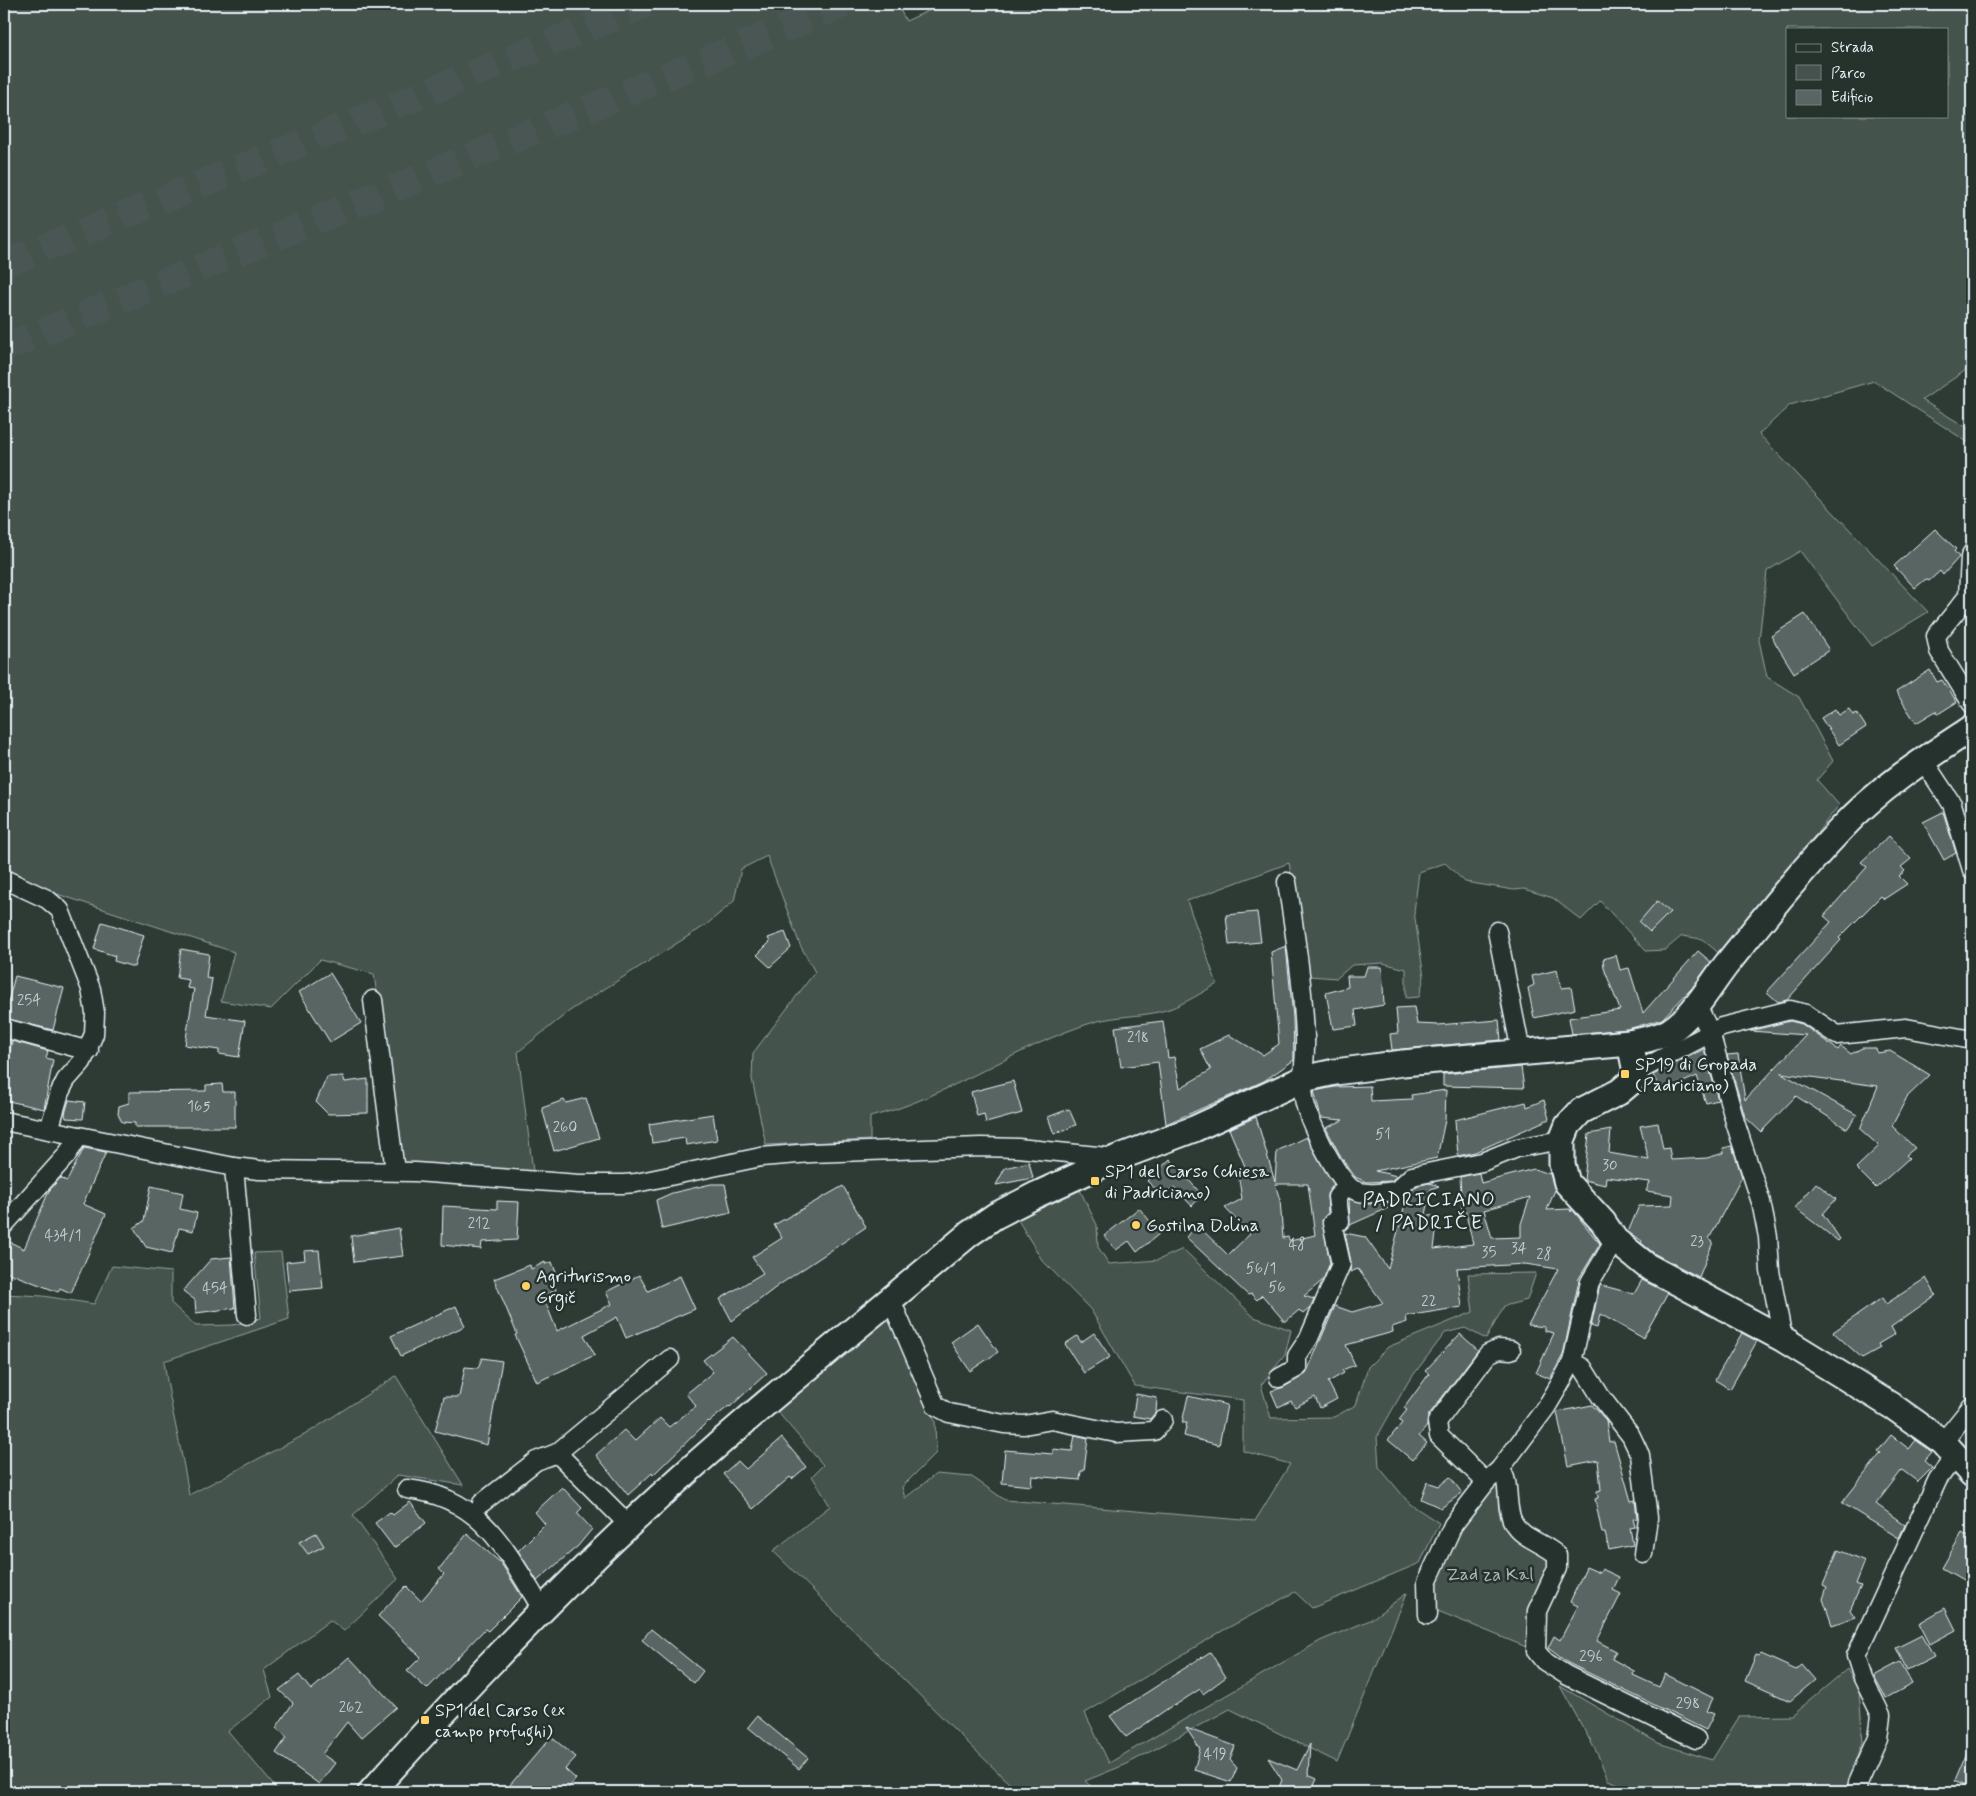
<svg xmlns="http://www.w3.org/2000/svg" width="1976" height="1796" viewBox="0 0 1976 1796" font-family="Mynerve,sans-serif">
<style>
.green{fill:#45524e;stroke:#96a2a3;fill-rule:evenodd}
.building{fill:#596563;stroke:#e8f1f8;fill-rule:evenodd}
.lines{fill:none;stroke-linecap:round;stroke-linejoin:round}
.highway-tunnel{stroke:#4a5652;stroke-width:28;stroke-dasharray:28 14;stroke-linecap:butt}
.street-casing{stroke:#e8f1f8;stroke-width:21}
.secondary-casing{stroke:#e8f1f8;stroke-width:29}
.street{stroke:#26332d;stroke-width:18}
.secondary{stroke:#26332d;stroke-width:25}
.poi-dot{fill:#ffd166;stroke:#26332d;stroke-width:2}
.labels{text-anchor:middle;stroke-width:5;stroke-linejoin:round;paint-order:stroke}
.number-label{font-size:15px;fill:#c4ced3}
.poi-label{font-size:18px;fill:#e8f1f8;stroke:#26332d;text-anchor:start}
.park-label{font-size:18px;fill:#afb9bc;stroke:#26332d}
.quarter-label{font-size:20px;letter-spacing:1px;fill:#e8f1f8;stroke:#26332d}
</style>
<rect width="100%" height="100%" fill="#2e3b35"/>
<filter id="ink" filterUnits="userSpaceOnUse"><feTurbulence type="fractalNoise" baseFrequency=".02" numOctaves="2"/><feDisplacementMap in="SourceGraphic" scale="10" xChannelSelector="R" yChannelSelector="G"/><feConvolveMatrix kernelMatrix="1 2 1 2 8 2 1 2 1" color-interpolation-filters="sRGB"/></filter>
<g filter="url(#ink)">
<g class="green">
<path d="M4 4H897L906 21 943 4H1972V366L1922 400 1972 431V445L1874 381 1790 405 1759 434 1928 612 1872 646 1800 551 1767 571 1759 640 1767 677 1799 697 1833 761 1817 780 1839 805 1721 955 1702 939 1682 936 1665 950 1646 951 1600 901 1581 920 1553 898 1524 889 1514 890 1465 882 1445 863 1419 872 1414 912 1424 977 1419 997 1406 998V969L1383 963 1352 965 1337 978 1309 976 1289 863 1187 901 1217 984C1201 993 1186 1003 1169 1009 1146 1017 1118 1015 1094 1022 1016 1046 949 1097 870 1117V1140L766 1145 752 1079 753 1053 815 972 800 945 767 856 741 869 734 901 706 925 571 1010 518 1052 533 1171 400 1165 374 974 320 960 271 1009 221 1001 234 952 48 891 4 866ZM1787 29H1947V116H1787Z"/>
<path d="M1079 1188 1097 1225 1098 1247 1109 1264 1158 1260 1183 1249 1254 1317 1291 1330 1285 1355 1261 1385 1271 1418 1334 1417 1356 1405 1368 1367 1388 1347 1473 1312 1468 1274 1536 1273 1527 1300 1504 1306 1486 1339 1465 1328 1445 1333 1408 1382 1377 1437 1379 1467 1410 1504 1439 1523 1420 1563 1312 1608 1295 1592 1222 1631 1085 1713 1109 1763 1320 1641 1370 1620 1407 1593 1337 1762 1230 1709 1127 1764 1085 1781 1097 1792H1018L773 1551 830 1506 812 1476 823 1465 776 1410 888 1319 935 1421 936 1453 902 1487 905 1498 936 1474 972 1477 1005 1500 1255 1521 1290 1464 1243 1451V1400L1135 1386 1091 1310 1042 1260 1015 1215Z"/>
<path d="M281 1252 289 1319 164 1361C170 1406 182 1450 189 1495L306 1434 396 1376 463 1485 398 1475 353 1515 398 1579 344 1631 330 1620 264 1670 272 1697 228 1731 279 1792H4V1294L43 1296 94 1304 112 1266 171 1272V1303L196 1326 233 1325 261 1318 254 1253Z"/>
<path d="M1500 1469 1508 1507 1557 1555 1536 1651 1428 1607 1453 1525Z"/>
<path d="M1847 1669 1859 1691 1863 1743 1845 1792H1639L1608 1780 1598 1755 1560 1686 1658 1743 1712 1760 1739 1717 1791 1716Z"/>
</g>
<g class="building">
<path d="M1935 529 1956 549 1954 551 1959 557 1943 575 1940 571 1929 581 1926 579 1915 588 1894 566Z"/>
<path d="M1805 614 1829 650 1794 673 1771 636Z"/>
<path d="M1930 670 1937 682 1942 680 1957 702 1938 714 1936 711 1916 723 1896 692Z"/>
<path d="M1835 709 1839 715 1849 709 1853 715 1857 713 1866 727 1839 745 1821 718Z"/>
<path d="M1943 812 1956 853 1944 860 1923 822Z"/>
<path d="M1889 836 1911 859 1901 867 1905 871 1899 876 1907 884 1884 899 1881 896 1839 938 1841 940 1787 1000 1778 1002 1767 992 1831 922 1824 916 1867 867 1861 862Z"/>
<path d="M1657 901 1670 912 1650 932 1639 922Z"/>
<path d="M1257 912 1261 942 1229 945 1226 915Z"/>
<path d="M102 922 144 935 134 967 114 961 115 956 94 949Z"/>
<path d="M785 932 791 948 770 967 757 955 770 942 768 938Z"/>
<path d="M1286 946 1293 1018 1294 1060 1264 1081 1166 1124 1158 1062 1121 1067 1115 1027 1163 1021 1168 1058 1174 1057 1180 1088 1211 1070 1200 1049 1229 1035 1263 1055 1279 1044 1271 952Z"/>
<path d="M181 949 209 954 206 978 212 979 206 1015 245 1021 239 1057 219 1054V1050L185 1045 194 989 187 988 189 980 177 978Z"/>
<path d="M1698 951 1711 962 1692 988 1662 1019 1628 1029 1572 1034 1569 1018 1620 1010 1604 968 1603 959 1616 955 1620 970 1629 968 1643 1013Z"/>
<path d="M1367 967H1382L1384 1005 1355 1010 1357 1026 1333 1029 1326 993 1348 987 1347 976H1364Z"/>
<path d="M1557 970 1561 988 1571 987 1575 1009 1534 1018 1528 988 1534 985 1532 976Z"/>
<path d="M330 973 361 1023 330 1042 299 992Z"/>
<path d="M15 976 64 988 53 1030 4 1018V1004L7 1005Z"/>
<path d="M1414 1007 1417 1024 1438 1025 1499 1020 1501 1040 1392 1050 1390 1034 1398 1033 1396 1008Z"/>
<path d="M1790 1021 1802 1024 1838 1050 1841 1046 1851 1054 1862 1048H1876L1877 1053 1890 1051 1930 1075 1907 1097 1892 1126 1915 1148 1906 1155 1909 1158 1876 1188 1856 1168 1879 1146 1860 1129 1878 1086 1781 1073 1857 1115 1847 1129 1796 1096 1761 1132 1745 1117 1727 1055 1738 1054 1745 1100 1806 1035 1750 1031Z"/>
<path d="M12 1041 48 1051 46 1058 53 1060 44 1109 4 1100V1076Z"/>
<path d="M1704 1049 1718 1100 1706 1103 1697 1076 1661 1092 1653 1075Z"/>
<path d="M1521 1067 1524 1088 1443 1086V1074Z"/>
<path d="M343 1076 345 1082 368 1079V1113L328 1114 316 1102 327 1077Z"/>
<path d="M1013 1081 1022 1113 986 1123 984 1114 977 1116 971 1092Z"/>
<path d="M222 1084 223 1092H235V1127H135V1123L122 1122 118 1114 119 1106 129 1103V1092L206 1091V1085Z"/>
<path d="M1370 1086 1371 1101 1412 1099 1411 1095 1446 1090 1445 1120 1437 1158 1375 1171 1397 1176 1391 1181 1366 1182 1355 1177 1341 1157 1326 1128 1343 1120 1321 1118 1314 1091 1335 1087Z"/>
<path d="M586 1098 599 1138 554 1151 542 1108 564 1100 566 1103Z"/>
<path d="M69 1100 85 1102 83 1119 66 1118 65 1114Z"/>
<path d="M1544 1100 1549 1119 1475 1152 1458 1156 1455 1120 1526 1102 1527 1107Z"/>
<path d="M1069 1109 1076 1125 1054 1134 1048 1117Z"/>
<path d="M713 1114 717 1140 686 1145 685 1138 652 1143 649 1124Z"/>
<path d="M1256 1117 1275 1182 1277 1151 1306 1137 1334 1184 1327 1194 1328 1213 1322 1220 1330 1263 1323 1280 1304 1296 1314 1299 1311 1307 1303 1314 1299 1310 1285 1322 1262 1295 1257 1300 1251 1294 1248 1295 1186 1237 1197 1225 1228 1255 1250 1234 1225 1208 1242 1199 1238 1173 1247 1171 1229 1129ZM1275 1184H1308L1315 1235 1290 1241 1288 1237 1283 1238 1280 1200Z"/>
<path d="M1658 1123 1663 1149 1669 1148 1671 1160 1707 1158 1724 1153 1723 1148 1732 1146 1742 1177 1709 1239 1713 1242 1699 1277 1655 1254 1641 1243 1642 1241 1628 1232 1639 1206 1672 1205 1673 1195 1646 1191 1650 1182 1606 1177 1605 1185 1584 1180 1589 1134 1611 1130 1609 1153 1649 1160 1640 1126Z"/>
<path d="M84 1148 106 1152 83 1204 106 1214 71 1293 60 1288 58 1292 4 1271V1239L24 1249 49 1191 60 1178 67 1181Z"/>
<path d="M1170 1159 1202 1195 1192 1206 1174 1187 1163 1196 1147 1181Z"/>
<path d="M1029 1162 1033 1178 996 1185 1005 1168Z"/>
<path d="M1534 1169 1550 1174 1555 1190 1547 1210 1570 1209 1571 1212 1572 1209 1600 1244 1578 1280H1579L1563 1355 1550 1379 1536 1373 1554 1333 1545 1331V1327L1528 1325 1558 1269 1525 1264 1457 1268 1462 1307 1406 1316 1407 1322 1392 1327 1393 1332 1346 1345 1355 1365 1342 1370 1344 1373 1328 1382 1337 1399 1320 1408 1315 1397 1295 1407 1291 1401 1278 1407 1271 1391 1284 1387 1306 1374 1335 1306 1352 1312 1383 1303 1358 1269 1350 1272 1351 1262 1345 1233 1365 1237 1388 1269 1406 1200 1350 1225 1349 1199 1369 1204 1397 1202 1417 1186 1429 1183 1439 1186 1431 1189 1426 1215 1438 1217 1434 1249 1473 1244 1465 1210 1462 1211 1460 1177 1479 1173 1481 1183ZM1530 1197 1521 1224V1237L1492 1238 1484 1210Z"/>
<path d="M1816 1183 1836 1199 1823 1214 1840 1239 1838 1241 1795 1208Z"/>
<path d="M711 1184H725L731 1213 662 1229 656 1200 672 1193Z"/>
<path d="M151 1186 183 1193 180 1209 197 1213 193 1231 179 1228 172 1253 146 1247 134 1228 144 1221Z"/>
<path d="M843 1186 866 1227 779 1285 732 1321 720 1299 763 1273 752 1257 782 1238 774 1225Z"/>
<path d="M497 1201 519 1202 517 1240 482 1242 481 1249 442 1245 443 1206 497 1209Z"/>
<path d="M1139 1208 1160 1233 1137 1252 1129 1241 1116 1250 1104 1236Z"/>
<path d="M399 1228 403 1256 354 1262 351 1236Z"/>
<path d="M319 1250 323 1288 289 1291 286 1262 305 1260 304 1251Z"/>
<path d="M231 1257 235 1308 196 1313 195 1300 183 1291 211 1259Z"/>
<path d="M545 1262V1264L552 1262 558 1278 553 1281 556 1290 543 1296 557 1331 612 1304 606 1292 639 1275 648 1291 680 1276 695 1309 626 1338 617 1317 584 1335 595 1355 537 1382 515 1335 517 1334 494 1279 530 1265 531 1269Z"/>
<path d="M1926 1278 1936 1295 1891 1327 1895 1334 1878 1344 1880 1348 1862 1358 1833 1332 1882 1298 1886 1304Z"/>
<path d="M1642 1280 1668 1293 1643 1338 1600 1314 1597 1328 1591 1326 1600 1285 1634 1294Z"/>
<path d="M456 1306 465 1326 401 1356 391 1336Z"/>
<path d="M978 1323 998 1352 970 1371 951 1342Z"/>
<path d="M1094 1333 1110 1357 1084 1373 1065 1344 1077 1336 1081 1342Z"/>
<path d="M1742 1333 1757 1341 1730 1389 1715 1380Z"/>
<path d="M1460 1334 1478 1350 1428 1416 1427 1426 1419 1436 1427 1443 1412 1460 1388 1440 1402 1423 1399 1420 1407 1410 1404 1408 1429 1374 1425 1371Z"/>
<path d="M733 1337 767 1373 730 1407 729 1406 709 1422 708 1421 653 1475 652 1473 628 1495 596 1455 624 1430 635 1441 660 1418 669 1427 696 1406 686 1394 713 1372 703 1360Z"/>
<path d="M482 1358 502 1361 487 1445 435 1431 444 1397H459L465 1367 478 1368Z"/>
<path d="M1136 1394 1157 1398 1156 1412 1150 1419 1133 1416Z"/>
<path d="M1188 1396 1227 1405 1219 1445 1184 1436 1187 1423H1182Z"/>
<path d="M1592 1405 1606 1420 1609 1442 1614 1441 1631 1501 1635 1500 1637 1518 1633 1519 1635 1527 1630 1528 1633 1545 1609 1550 1605 1533H1602L1595 1499 1598 1498 1597 1491 1601 1490 1598 1460 1568 1466 1557 1412Z"/>
<path d="M1075 1435 1088 1438 1084 1471H1081L1080 1480 1032 1476 1031 1486 1002 1483 1005 1450 1053 1454V1449L1072 1451Z"/>
<path d="M1891 1435 1909 1449 1916 1440 1932 1452 1924 1461 1932 1468 1918 1482 1902 1470 1876 1504 1905 1525 1899 1538 1842 1503 1881 1453 1878 1451Z"/>
<path d="M782 1438 806 1467 792 1479 790 1477 753 1509 723 1474 738 1461 746 1469Z"/>
<path d="M1450 1477 1462 1493 1441 1508 1421 1499 1427 1482 1439 1486Z"/>
<path d="M562 1487 582 1508 577 1513 592 1529 578 1546 537 1581 518 1551 545 1524 535 1512Z"/>
<path d="M410 1502 426 1523 394 1548 375 1523 390 1512 393 1515Z"/>
<path d="M316 1533 324 1546 308 1554 299 1542Z"/>
<path d="M1962 1533 1972 1539V1585L1942 1568Z"/>
<path d="M467 1534 501 1563 522 1597 488 1631 485 1629 427 1689 407 1671 421 1657 378 1616 406 1586 421 1601 444 1574 439 1569Z"/>
<path d="M1838 1550 1865 1561 1856 1584 1861 1586 1850 1610 1855 1617 1832 1625 1823 1599 1827 1587 1823 1585Z"/>
<path d="M1586 1567 1600 1573 1602 1569 1619 1577 1613 1590 1621 1594 1597 1641 1616 1651 1612 1659 1634 1671 1633 1675 1659 1687 1665 1674 1713 1698 1707 1711 1714 1714 1706 1730 1568 1663 1548 1648 1554 1636 1560 1640 1578 1606 1570 1602Z"/>
<path d="M1945 1608 1956 1630 1930 1644 1919 1623Z"/>
<path d="M651 1629 703 1671 694 1683 642 1640Z"/>
<path d="M1922 1635 1934 1656 1907 1670 1896 1648Z"/>
<path d="M1210 1652 1226 1677 1203 1694 1200 1689 1174 1706 1173 1705 1126 1737 1110 1716Z"/>
<path d="M1761 1654 1796 1670 1802 1665 1815 1680 1790 1701 1745 1681 1756 1655 1759 1656Z"/>
<path d="M349 1657 396 1707 361 1738 347 1722 322 1754 335 1763 319 1784 276 1753 287 1737 276 1728 293 1703 279 1690 299 1675 311 1690Z"/>
<path d="M1900 1662 1912 1684 1886 1698 1874 1676Z"/>
<path d="M757 1716 808 1758 799 1769 748 1727Z"/>
<path d="M1186 1728 1235 1746 1230 1760 1237 1768 1231 1782 1194 1770 1200 1749Z"/>
<path d="M551 1737 576 1757 565 1769 576 1779 565 1792H504Z"/>
<path d="M1972 1741V1789L1955 1781Z"/>
<path d="M1310 1744 1308 1775 1317 1779 1311 1792H1277L1282 1780 1268 1758 1297 1770Z"/>
</g>
<g class="lines">
<g class="highway-tunnel">
<path d="M4 264 646 4"/>
<path d="M4 348 844 4"/>
</g>
<g class="street-casing">
<g id="street">
<path d="M1972 553 1970 557 1968 596 1936 636 1939 651 1972 704"/>
<path d="M1923 760 1952 804 1972 870"/>
<path d="M4 879 47 899 60 910 91 989 95 1013 94 1034 82 1062 66 1080 60 1092 49 1130"/>
<path d="M1287 882C1295 934 1303 985 1305 1037 1306 1058 1301 1078 1304 1098 1306 1117 1338 1182 1354 1190 1367 1196 1383 1192 1396 1191L1412 1176 1482 1162 1517 1148 1562 1140"/>
<path d="M1497 931 1521 1052"/>
<path d="M373 1000 395 1171"/>
<path d="M1697 1005 1710 1032 1735 1122 1761 1202 1768 1237 1770 1271 1783 1339"/>
<path d="M4 1028 89 1051"/>
<path d="M1636 1072 1722 1027 1790 1010 1806 1014 1837 1035 1906 1028 1972 1040"/>
<path d="M4 1121 234 1167 259 1170 415 1172 579 1184H623L636 1183 761 1157 811 1153 981 1147 1018 1148 1117 1158"/>
<path d="M234 1167 247 1315"/>
<path d="M4 1225 66 1156 79 1136"/>
<path d="M891 1300 936 1406 949 1413 1004 1424 1024 1425 1052 1420 1116 1433 1154 1431 1163 1420"/>
<path d="M1572 1362 1583 1368 1601 1397 1631 1436 1640 1455 1648 1518 1643 1554"/>
<path d="M1279 1378 1297 1368V1356L1309 1338 1341 1264 1332 1223 1340 1221 1337 1197 1347 1185"/>
<path d="M1943 1442 1972 1406"/>
<path d="M557 1453 629 1525"/>
<path d="M1500 1469C1512 1483 1504 1505 1513 1522 1521 1538 1544 1543 1557 1555V1568L1537 1611 1536 1651 1544 1661 1566 1675 1696 1739"/>
<path d="M1486 1482 1439 1436 1437 1422 1488 1354 1499 1349 1511 1350"/>
<path d="M407 1489C483 1497 506 1551 542 1609"/>
<path d="M482 1503 536 1461 557 1453 670 1359"/>
<path d="M1428 1615 1427 1582 1453 1525 1486 1482 1500 1469 1547 1406 1560 1384 1572 1362 1590 1282 1615 1240"/>
<path d="M1857 1792 1858 1783 1878 1738 1881 1715 1863 1678 1856 1656 1938 1479 1955 1456"/>
</g>
</g>
<g class="secondary-casing">
<g id="secondary">
<path d="M1630 1043 1636 1072 1631 1082 1619 1092 1581 1111 1568 1125 1562 1140V1164L1567 1183 1603 1222 1615 1240 1647 1266 1783 1339 1895 1408 1943 1442 1972 1474"/>
<path d="M371 1792C454 1700 538 1611 628 1526 737 1423 855 1330 969 1234L995 1216 1038 1194 1117 1158 1194 1129 1303 1079 1335 1072 1403 1063 1630 1043C1643 1040 1658 1038 1670 1031 1694 1015 1709 987 1726 965 1763 919 1800 872 1841 829 1879 788 1926 758 1972 728"/>
</g>
</g>
<use href="#street" class="street"/>
<use href="#secondary" class="secondary"/>
</g>
</g>
<g class="poi-dot">
<rect x="1620" y="1069" width="10" height="10" rx="2.5"/>
<rect x="1090" y="1176" width="10" height="10" rx="2.5"/>
<circle cx="1136" cy="1225" r="5"/>
<circle cx="526" cy="1286" r="5"/>
<rect x="420" y="1715" width="10" height="10" rx="2.5"/>
</g>
<g class="labels">
<g class="number-label">
<text x="29" y="1005">254</text>
<text x="1138" y="1042">218</text>
<text x="199" y="1111">165</text>
<text x="565" y="1132">260</text>
<text x="1383" y="1139">51</text>
<text x="1610" y="1170">30</text>
<text x="479" y="1228">212</text>
<text x="63" y="1240">434/1</text>
<text x="1697" y="1246">23</text>
<text x="1297" y="1249">48</text>
<text x="1519" y="1253">34</text>
<text x="1489" y="1257">35</text>
<text x="1544" y="1259">28</text>
<text x="1261" y="1273">56/1</text>
<text x="1277" y="1292">56</text>
<text x="215" y="1293">454</text>
<text x="1429" y="1306">22</text>
<text x="1591" y="1661">296</text>
<text x="1688" y="1708">298</text>
<text x="351" y="1712">262</text>
<text x="1215" y="1759">419</text>
</g>
<g class="poi-label">
<text x="1635" y="1070">SP19 di Gropada<tspan x="1635" dy="21">(Padriciano)</tspan></text>
<text x="1105" y="1177">SP1 del Carso (chiesa<tspan x="1105" dy="21">di Padriciano)</tspan></text>
<text x="1146" y="1231">Gostilna Dolina</text>
<text x="536" y="1282">Agriturismo<tspan x="536" dy="21">Grgič</tspan></text>
<text x="435" y="1716">SP1 del Carso (ex<tspan x="435" dy="21">campo profughi)</tspan></text>
</g>
<g class="park-label">
<text x="1490" y="1580">Zad za Kal</text>
</g>
<g class="quarter-label">
<text x="1429" y="1206">PADRICIANO<tspan x="1429" dy="23">/ PADRIČE</tspan></text>
</g>
</g>
<rect width="1976" height="1796" fill="none" stroke="#26332d" stroke-width="20"/>
<rect x="10" y="10" width="1956" height="1776" fill="none" stroke="#e8f1f8" stroke-width="2" filter="url(#ink)"/>
<rect x="1786" y="28" width="162" height="90" fill="#26332d" stroke="#747f7e"/>
<rect x="1796" y="44" width="25" height="8" fill="#26332d" stroke="#747f7e"/>
<text x="1831" y="52" font-size="15" fill="#e8f1f8">Strada</text>
<rect x="1796" y="65" width="25" height="15" fill="#45524e" stroke="#747f7e"/>
<text x="1831" y="78" font-size="15" fill="#e8f1f8">Parco</text>
<rect x="1796" y="90" width="25" height="15" fill="#596563" stroke="#747f7e"/>
<text x="1831" y="102" font-size="15" fill="#e8f1f8">Edificio</text>
</svg>
